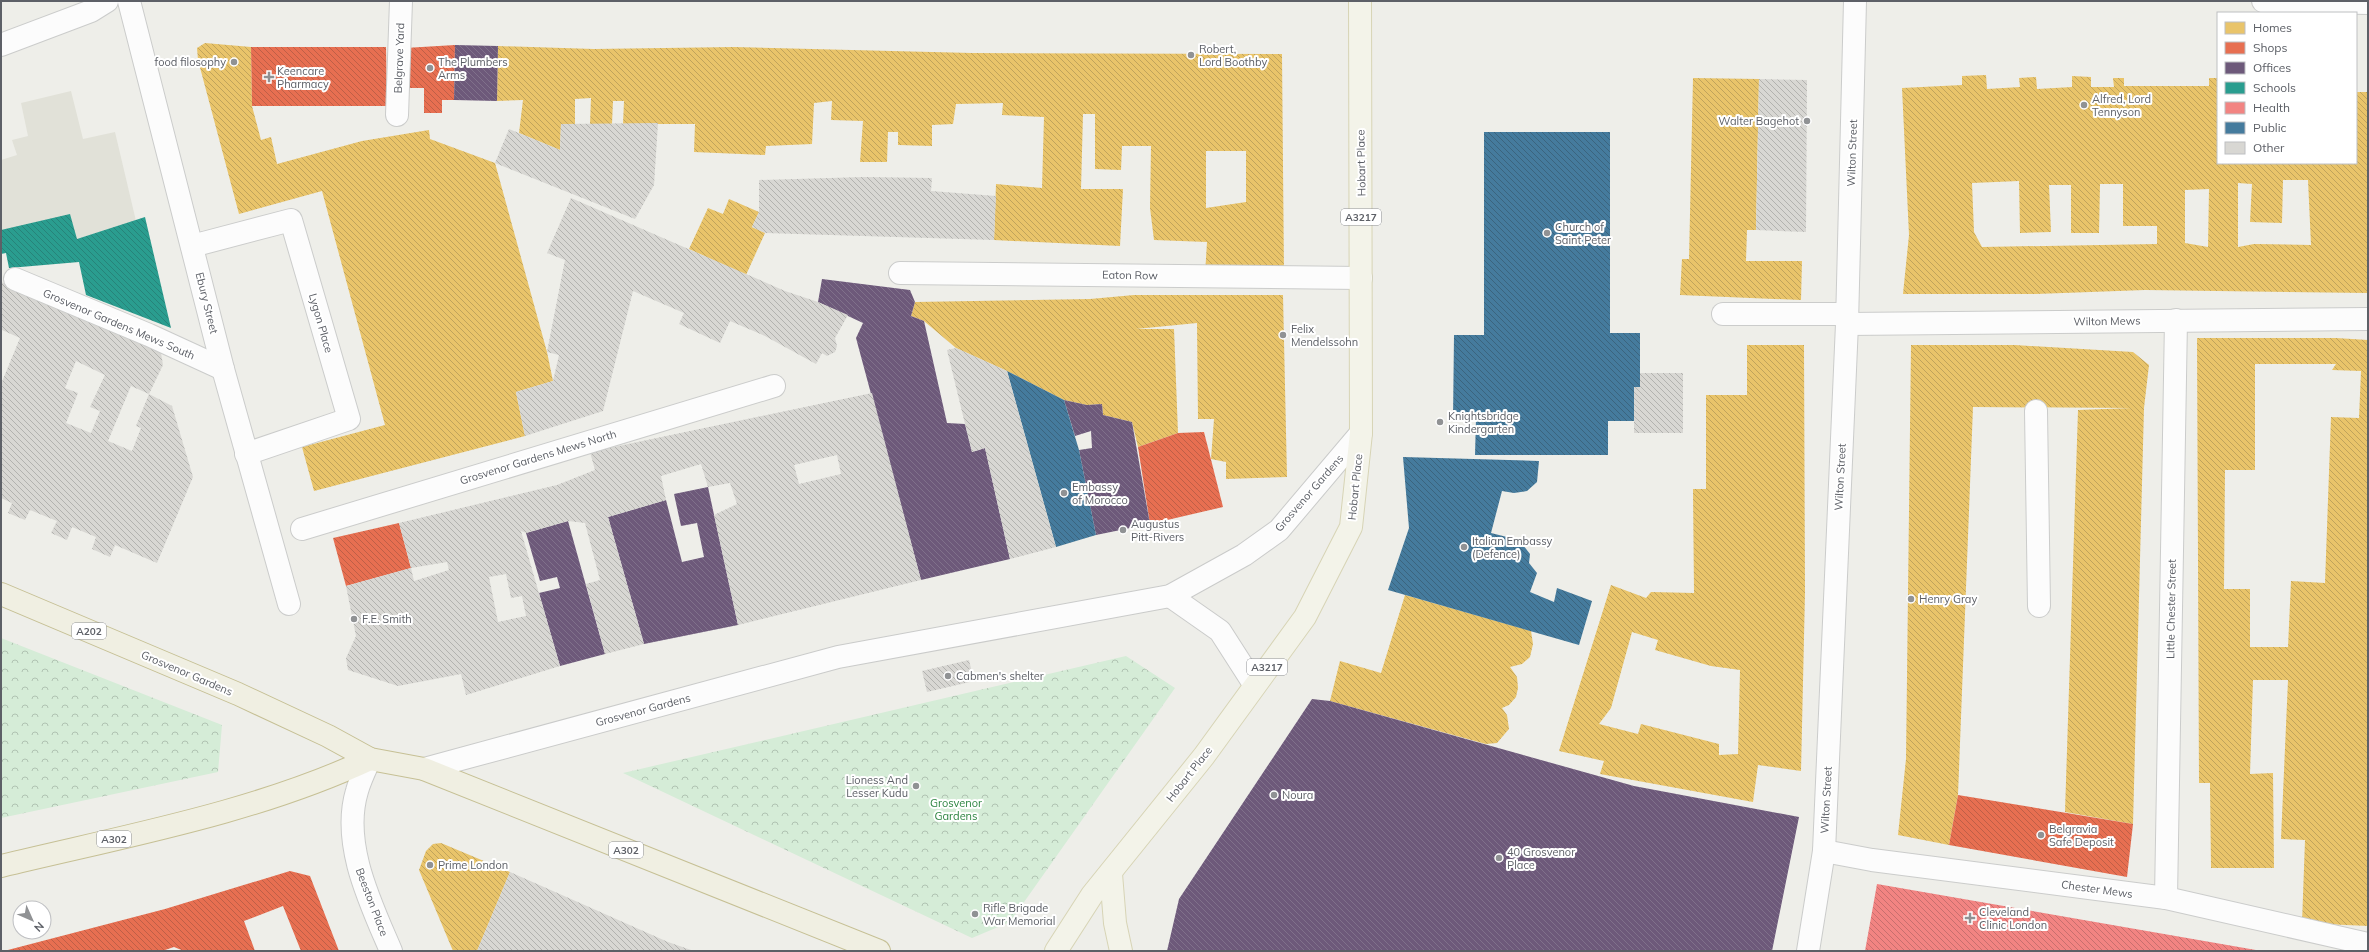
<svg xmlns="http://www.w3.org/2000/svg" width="2369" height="952" viewBox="0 0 2369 952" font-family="Mulish,sans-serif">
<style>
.education{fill:#e1e1d8}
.forest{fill:url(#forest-crowns)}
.homes{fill:url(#homes-back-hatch);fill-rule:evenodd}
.shops{fill:url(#shops-back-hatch)}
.offices{fill:url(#offices-back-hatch)}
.schools{fill:url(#schools-back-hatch)}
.health{fill:url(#health-back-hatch)}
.public{fill:url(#public-back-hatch)}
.building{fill:url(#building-back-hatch);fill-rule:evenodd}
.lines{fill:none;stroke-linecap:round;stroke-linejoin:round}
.lane-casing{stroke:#cbcccb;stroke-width:24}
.street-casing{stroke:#cbcccb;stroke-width:24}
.secondary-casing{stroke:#cacbca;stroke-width:24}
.primary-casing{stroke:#d7d4b5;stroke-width:24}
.highway-casing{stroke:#c6c095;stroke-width:24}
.lane{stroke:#fcfcfc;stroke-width:22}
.street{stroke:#fcfcfc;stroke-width:22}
.secondary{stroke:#fcfcfc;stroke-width:22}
.primary{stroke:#f3f3e9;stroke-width:22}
.highway{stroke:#f0efe2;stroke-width:22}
.poi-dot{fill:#909294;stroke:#fff;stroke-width:1.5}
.labels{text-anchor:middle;stroke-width:4;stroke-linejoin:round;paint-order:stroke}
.shield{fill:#fff;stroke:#8e9095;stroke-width:1}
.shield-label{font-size:10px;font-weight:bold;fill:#5d6067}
.poi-label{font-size:11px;fill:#5d6067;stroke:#fff;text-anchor:start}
.street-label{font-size:11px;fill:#5d6067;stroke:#fff}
.park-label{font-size:11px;fill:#2e8542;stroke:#fff}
</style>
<defs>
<pattern id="forest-crowns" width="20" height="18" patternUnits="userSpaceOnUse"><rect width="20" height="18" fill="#d5ecd7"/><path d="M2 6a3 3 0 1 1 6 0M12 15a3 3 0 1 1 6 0" fill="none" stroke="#b0c3b2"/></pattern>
<pattern id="homes-back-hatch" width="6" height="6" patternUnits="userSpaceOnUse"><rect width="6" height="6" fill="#e9c46a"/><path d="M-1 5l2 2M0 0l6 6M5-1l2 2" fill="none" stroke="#c0a35b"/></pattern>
<pattern id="shops-back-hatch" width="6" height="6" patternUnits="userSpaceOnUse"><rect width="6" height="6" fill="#e76f51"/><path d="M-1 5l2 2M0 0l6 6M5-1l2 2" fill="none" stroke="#be5f47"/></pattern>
<pattern id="offices-back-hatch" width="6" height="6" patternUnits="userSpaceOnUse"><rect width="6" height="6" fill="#6d597a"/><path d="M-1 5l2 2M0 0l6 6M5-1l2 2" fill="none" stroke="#80718b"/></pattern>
<pattern id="schools-back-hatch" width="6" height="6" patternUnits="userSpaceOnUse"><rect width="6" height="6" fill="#2a9d8f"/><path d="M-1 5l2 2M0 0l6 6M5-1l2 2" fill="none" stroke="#278379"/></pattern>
<pattern id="health-back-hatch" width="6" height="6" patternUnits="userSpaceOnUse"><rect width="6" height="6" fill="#f28482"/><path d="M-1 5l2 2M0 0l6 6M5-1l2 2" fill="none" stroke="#c76f6e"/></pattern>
<pattern id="public-back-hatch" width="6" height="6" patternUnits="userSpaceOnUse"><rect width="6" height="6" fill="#457b9d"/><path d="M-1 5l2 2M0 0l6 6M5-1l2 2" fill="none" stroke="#3b647e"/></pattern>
<pattern id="building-back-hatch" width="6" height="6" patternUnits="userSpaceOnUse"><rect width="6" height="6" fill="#d8d7d3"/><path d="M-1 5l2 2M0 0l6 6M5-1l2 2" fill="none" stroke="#b2b2af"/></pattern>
</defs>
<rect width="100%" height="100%" fill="#eeeee9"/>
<path class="education" d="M71 91 83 139 115 132 136 221 77 239 1 230V160L17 155 12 140 28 136 21 103Z"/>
<g class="forest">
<path d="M1 638 222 725 218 772 1 818Z"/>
<path d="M1126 656 1175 688 1010 922 972 938 623 773Z"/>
</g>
<g class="homes">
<path d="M205 43 251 47 252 106 261 140 271 137 277 164 362 141 429 130 430 139 495 163 547 352 553 381 516 392 525 436 314 491 302 447 385 425 322 191 239 214 198 60 197 48Z"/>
<path d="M498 46 594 49 734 47 972 53 1282 54 1284 276 1205 275 1207 242 1154 240 1150 208 1151 146H1122L1121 170 1095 169V114H1083L1081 189H1123L1120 246 994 240 996 184 1042 188 1044 117 1002 115 1003 103 956 104 953 124 932 125V146L898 145V132H888L887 162H860L863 121 831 120 832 101 814 103 812 144 766 146 765 155 694 152 695 124H623L624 101H613L612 124H590L591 98 575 99V124H561L560 150 519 133 523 100 497 101ZM1206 151H1246V202L1206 208Z"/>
<path d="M1986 75 1987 89 2020 87 2019 78 2036 77 2037 89 2072 87V76L2091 77V87H2114L2113 78H2124V86H2209V78H2218V163H2356V92H2368V293L2145 290 2036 294H1903L1909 235 1902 88 1962 85V76ZM2283 180H2308L2311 245 2254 244 2238 247V183L2252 184 2250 222 2282 223ZM2019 181 2020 233 2051 232 2049 185H2071V233H2099L2100 184H2123V226H2157V244L1982 247 1974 232 1972 183ZM2209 189 2208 247 2185 243V190Z"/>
<path d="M1693 78 1759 79 1756 230H1747L1746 261H1802L1801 300 1680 295 1682 259H1689Z"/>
<path d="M729 199 759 212 752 227 765 233 746 275 689 249 708 208 723 214Z"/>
<path d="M1134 295H1283L1287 477 1226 479V462L1211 459 1214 419H1198L1197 323 1136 329H1174L1178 433 1138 447 1132 422 1103 415 1102 404 1087 405 1064 400 1007 371 956 348 924 321 911 316 915 302 1090 299Z"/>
<path d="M2197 338H2336L2368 340V926L2302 923 2305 840 2281 839 2288 680H2253L2250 774 2273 773 2274 868H2211L2210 783H2199ZM2255 364H2336L2332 370 2361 371 2359 418 2331 417 2325 583 2291 581 2288 647H2250V589H2224L2225 470H2255Z"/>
<path d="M1747 345H1804L1805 593 1801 771 1758 765 1753 802 1600 774 1604 761 1559 751 1611 585 1646 598 1651 592 1694 593 1693 489H1706V395H1747ZM1632 632 1658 640 1655 650 1711 666 1740 670 1738 754 1719 755V744L1641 724 1638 734 1599 724 1611 708Z"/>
<path d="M1911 345H2015L2133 352 2149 365 2144 408 2133 824 2065 812 2078 410 2132 408 1973 407 1958 795 1949 845 1898 835 1906 759Z"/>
<path d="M1405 595 1531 631 1533 644 1530 657 1522 664 1510 667 1517 677 1518 688 1516 697 1509 705 1502 708 1507 715 1509 729 1497 743 1486 744 1330 701 1340 661 1381 673Z"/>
<path d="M441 843 510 872 477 951H453L419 870 426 851 433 844Z"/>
</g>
<g class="shops">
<path d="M455 45 454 100H442V113H424V88H405V48Z"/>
<path d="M251 47H386L387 106H252Z"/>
<path d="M1204 432 1223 507 1150 524 1138 447 1178 433Z"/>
<path d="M399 523 411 568 346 586 333 538Z"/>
<path d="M1958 795 2133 824 2127 877 1949 845Z"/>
<path d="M290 871 310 876 339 951H301L283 906 244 921 255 951H184L174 947 162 951H4L165 909Z"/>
</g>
<g class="offices">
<path d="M455 45 498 46 497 101 454 100Z"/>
<path d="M822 279 910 290 915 302 911 316 924 321 947 423 965 424 972 452 985 448 1010 559 921 580 856 338 863 323 818 302Z"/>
<path d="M1064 400 1087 405 1102 404 1103 415 1132 422 1150 524 1096 535 1079 450 1092 448 1091 431 1075 436Z"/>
<path d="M708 487 738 625 644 644 608 517 666 500 682 562 704 557 697 523 681 526 674 494Z"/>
<path d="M568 521 605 654 560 666 539 593 560 588 557 577 540 581 526 533Z"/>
<path d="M1312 699 1330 701 1634 786 1799 817 1772 951H1167L1179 899Z"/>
</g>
<path class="schools" d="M70 214 77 239 145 217 171 328 86 295 79 262 9 268 6 253 1 254V230Z"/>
<path class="health" d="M1877 884 2256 950 2255 951H1865Z"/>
<g class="public">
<path d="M1484 132H1610V333H1640V387H1634V421H1608V455H1475L1476 419H1453L1454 335H1484Z"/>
<path d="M1007 371 1064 400 1079 450 1096 535 1056 547Z"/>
<path d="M1403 457 1539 461 1537 482 1527 491 1514 493 1502 491 1491 533 1519 540 1530 554 1529 563 1537 573 1530 592 1554 602 1557 588 1592 601 1579 645 1388 590 1409 528Z"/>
</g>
<g class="building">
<path d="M1759 79 1807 80 1806 232 1756 230Z"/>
<path d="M658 123 654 185 635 219 495 163 509 129 560 150 561 124Z"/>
<path d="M864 177 932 178 931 191 996 196 994 240 765 233 752 227 759 212V180Z"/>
<path d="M571 198 785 291 818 302 848 315 835 338 837 346 835 352 827 356 822 353 816 364 765 336 730 321 720 343 679 324 684 313 633 291 603 411 525 436 516 392 553 381 559 355 547 352 565 260 547 253Z"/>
<path d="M1 282 160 347 163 365 149 394 131 386 108 441 132 451 141 428 136 426 149 394 172 406 193 477 157 563 115 545 110 557 92 549 96 537 72 527 67 540 51 533 57 521 30 510 25 520 8 513 12 503 1 498V384L20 338 2 330 1 334ZM76 361 105 375 90 407 100 411 91 433 66 423 78 393 65 388Z"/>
<path d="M956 348 1007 371 1056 547 1010 559 985 448 972 452 965 424 947 350Z"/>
<path d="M1640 373H1683V433H1634V387H1640Z"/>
<path d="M872 393 921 580 738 625 714 515 737 504 730 483 708 487 701 464 661 476 666 500 608 517 644 644 605 654 586 584 600 580 585 523 568 521 526 533 521 531 560 666 466 695 461 674 398 686 348 670 346 658 356 636 346 586 411 568 414 581 449 570 447 562 411 568 399 523 557 485 595 470 590 452ZM837 455 841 474 799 484 794 465ZM506 574 511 598 522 596 526 616 498 622 489 577Z"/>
<path d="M969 660 974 681 927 692 922 671Z"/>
<path d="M510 872 668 942 694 951H477Z"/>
</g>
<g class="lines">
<g class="lane-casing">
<g id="lane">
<path d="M397 115 401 1"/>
<path d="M1723 314H1847"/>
<path d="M2036 411 2039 606"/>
</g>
</g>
<g class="street-casing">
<g id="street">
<path d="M129 1 223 369 289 604"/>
<path d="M2263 1 2368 3"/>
<path d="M1 45 91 11 107 1"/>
<path d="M192 246 291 220 349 419 246 454"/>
<path d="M900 273 1361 278"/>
<path d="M15 279 149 335 223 369"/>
<path d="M1847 324 2368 319"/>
<path d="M302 529 774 386"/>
<path d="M1824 851 1872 860 2166 898 2368 944"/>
<path d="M2166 898 2176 320"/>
<path d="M1808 951 1824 851 1847 324 1855 1"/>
</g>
</g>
<g class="secondary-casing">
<g id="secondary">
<path d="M1170 596 1220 631 1254 684"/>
<path d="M370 759C365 770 360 780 357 791 341 844 371 904 391 951"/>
<path d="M424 769 838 657 1170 596 1244 555 1279 530 1361 433"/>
</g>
</g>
<g class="primary-casing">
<g id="primary">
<path d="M1111 874 1115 923 1121 951"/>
<path d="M1056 951 1092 895 1204 756 1305 617 1351 527 1361 433 1360 1"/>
</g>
</g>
<g class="highway-casing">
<g id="highway">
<path d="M1 594 238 694 328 736 370 759 424 769 879 951"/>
<path d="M1 866C125 836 254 813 370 759"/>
</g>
</g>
<use href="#lane" class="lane"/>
<use href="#street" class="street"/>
<use href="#secondary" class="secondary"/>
<use href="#primary" class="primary"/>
<use href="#highway" class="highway"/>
</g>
<g class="poi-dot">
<circle cx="1191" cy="55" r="4"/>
<circle cx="234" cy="62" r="4"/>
<circle cx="430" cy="68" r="4"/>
<path d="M267 71h4v4h4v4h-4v4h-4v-4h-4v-4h4z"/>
<circle cx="2084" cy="105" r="4"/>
<circle cx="1807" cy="121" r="4"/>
<circle cx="1547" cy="233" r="4"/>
<circle cx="1283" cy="335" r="4"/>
<circle cx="1440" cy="422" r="4"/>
<circle cx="1064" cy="493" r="4"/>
<circle cx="1123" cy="530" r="4"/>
<circle cx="1464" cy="547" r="4"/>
<circle cx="1911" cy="599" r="4"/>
<circle cx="354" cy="619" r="4"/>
<circle cx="948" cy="676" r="4"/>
<circle cx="916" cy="786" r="4"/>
<circle cx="1274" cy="795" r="4"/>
<circle cx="2041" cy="835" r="4"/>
<circle cx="1499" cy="858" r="4"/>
<circle cx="430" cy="865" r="4"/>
<circle cx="975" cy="914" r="4"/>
<path d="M1968 912h4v4h4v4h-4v4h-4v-4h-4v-4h4z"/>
</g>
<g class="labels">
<g class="shield">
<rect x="1341" y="209" width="40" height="16" rx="3"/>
<rect x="72" y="623" width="34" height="16" rx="3"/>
<rect x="1247" y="659" width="40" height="16" rx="3"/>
<rect x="97" y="831" width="34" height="16" rx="3"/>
<rect x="609" y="842" width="34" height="16" rx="3"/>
</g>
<g class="shield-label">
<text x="1361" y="221">A3217</text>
<text x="89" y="635">A202</text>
<text x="1267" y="671">A3217</text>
<text x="114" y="843">A302</text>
<text x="626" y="854">A302</text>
</g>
<g class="poi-label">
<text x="1199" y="53">Robert,<tspan x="1199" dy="13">Lord Boothby</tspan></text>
<text x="226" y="66" text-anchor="end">food filosophy</text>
<text x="438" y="66">The Plumbers<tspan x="438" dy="13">Arms</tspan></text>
<text x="277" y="75">Keencare<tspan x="277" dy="13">Pharmacy</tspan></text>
<text x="2092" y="103">Alfred, Lord<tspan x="2092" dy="13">Tennyson</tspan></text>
<text x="1799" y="125" text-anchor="end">Walter Bagehot</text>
<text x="1555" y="231">Church of<tspan x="1555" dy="13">Saint Peter</tspan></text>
<text x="1291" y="333">Felix<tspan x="1291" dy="13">Mendelssohn</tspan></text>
<text x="1448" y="420">Knightsbridge<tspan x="1448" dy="13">Kindergarten</tspan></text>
<text x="1072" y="491">Embassy<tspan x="1072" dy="13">of Morocco</tspan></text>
<text x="1131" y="528">Augustus<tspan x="1131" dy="13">Pitt-Rivers</tspan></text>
<text x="1472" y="545">Italian Embassy<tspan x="1472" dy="13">(Defence)</tspan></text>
<text x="1919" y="603">Henry Gray</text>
<text x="362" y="623">F.E. Smith</text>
<text x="956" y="680">Cabmen's shelter</text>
<text x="908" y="784" text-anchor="end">Lioness And<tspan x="908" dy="13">Lesser Kudu</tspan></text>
<text x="1282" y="799">Noura</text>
<text x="2049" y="833">Belgravia<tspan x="2049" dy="13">Safe Deposit</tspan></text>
<text x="1507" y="856">40 Grosvenor<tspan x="1507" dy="13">Place</tspan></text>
<text x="438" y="869">Prime London</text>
<text x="983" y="912">Rifle Brigade<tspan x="983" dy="13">War Memorial</tspan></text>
<text x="1979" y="916">Cleveland<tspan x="1979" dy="13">Clinic London</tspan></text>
</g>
<g class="street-label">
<text transform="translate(399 58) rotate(-88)" y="4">Belgrave Yard</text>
<text transform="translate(1852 153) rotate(-88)" y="4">Wilton Street</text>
<text transform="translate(1361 163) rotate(-91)" y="4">Hobart Place</text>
<text transform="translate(1130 275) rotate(1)" y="4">Eaton Row</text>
<text transform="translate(207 303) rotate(76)" y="4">Ebury Street</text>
<text transform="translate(2107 321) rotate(-1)" y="4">Wilton Mews</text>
<text transform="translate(321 323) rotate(74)" y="4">Lygon Place</text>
<text transform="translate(119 324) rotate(23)" y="4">Grosvenor Gardens Mews South</text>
<text transform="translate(538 457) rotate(-17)" y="4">Grosvenor Gardens Mews North</text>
<text transform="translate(1840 477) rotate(-87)" y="4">Wilton Street</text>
<text transform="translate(1355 487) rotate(-84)" y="4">Hobart Place</text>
<text transform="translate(1309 493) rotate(-49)" y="4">Grosvenor Gardens</text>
<text transform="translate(2171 609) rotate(-89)" y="4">Little Chester Street</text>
<text transform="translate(187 673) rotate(23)" y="4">Grosvenor Gardens</text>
<text transform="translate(643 710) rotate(-15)" y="4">Grosvenor Gardens</text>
<text transform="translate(1189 774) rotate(-52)" y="4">Hobart Place</text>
<text transform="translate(1826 800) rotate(-87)" y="4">Wilton Street</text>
<text transform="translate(2097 889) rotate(8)" y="4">Chester Mews</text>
<text transform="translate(372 902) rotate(69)" y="4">Beeston Place</text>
</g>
<g class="park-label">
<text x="956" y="807">Grosvenor<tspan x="956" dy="13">Gardens</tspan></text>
</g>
</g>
<rect width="2369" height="952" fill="none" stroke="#5d6067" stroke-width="4"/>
<rect x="2217" y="12" width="140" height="152" fill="#ffffff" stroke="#bebfc2"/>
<rect x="2225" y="22" width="20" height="12" fill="#e9c46a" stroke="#bebfc2"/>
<text x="2253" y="32" font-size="12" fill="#5d6067">Homes</text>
<rect x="2225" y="42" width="20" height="12" fill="#e76f51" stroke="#bebfc2"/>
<text x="2253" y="52" font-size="12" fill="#5d6067">Shops</text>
<rect x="2225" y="62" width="20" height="12" fill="#6d597a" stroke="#bebfc2"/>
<text x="2253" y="72" font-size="12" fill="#5d6067">Offices</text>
<rect x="2225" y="82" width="20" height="12" fill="#2a9d8f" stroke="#bebfc2"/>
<text x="2253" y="92" font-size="12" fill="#5d6067">Schools</text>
<rect x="2225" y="102" width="20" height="12" fill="#f28482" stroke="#bebfc2"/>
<text x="2253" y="112" font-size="12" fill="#5d6067">Health</text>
<rect x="2225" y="122" width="20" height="12" fill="#457b9d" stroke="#bebfc2"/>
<text x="2253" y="132" font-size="12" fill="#5d6067">Public</text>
<rect x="2225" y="142" width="20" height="12" fill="#d8d7d3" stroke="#bebfc2"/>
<text x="2253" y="152" font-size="12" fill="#5d6067">Other</text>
<g transform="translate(32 920) rotate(135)"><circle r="19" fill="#ffffff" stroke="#bebfc2"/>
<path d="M0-3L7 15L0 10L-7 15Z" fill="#909294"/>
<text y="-6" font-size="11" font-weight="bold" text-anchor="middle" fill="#5d6067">N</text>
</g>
</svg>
